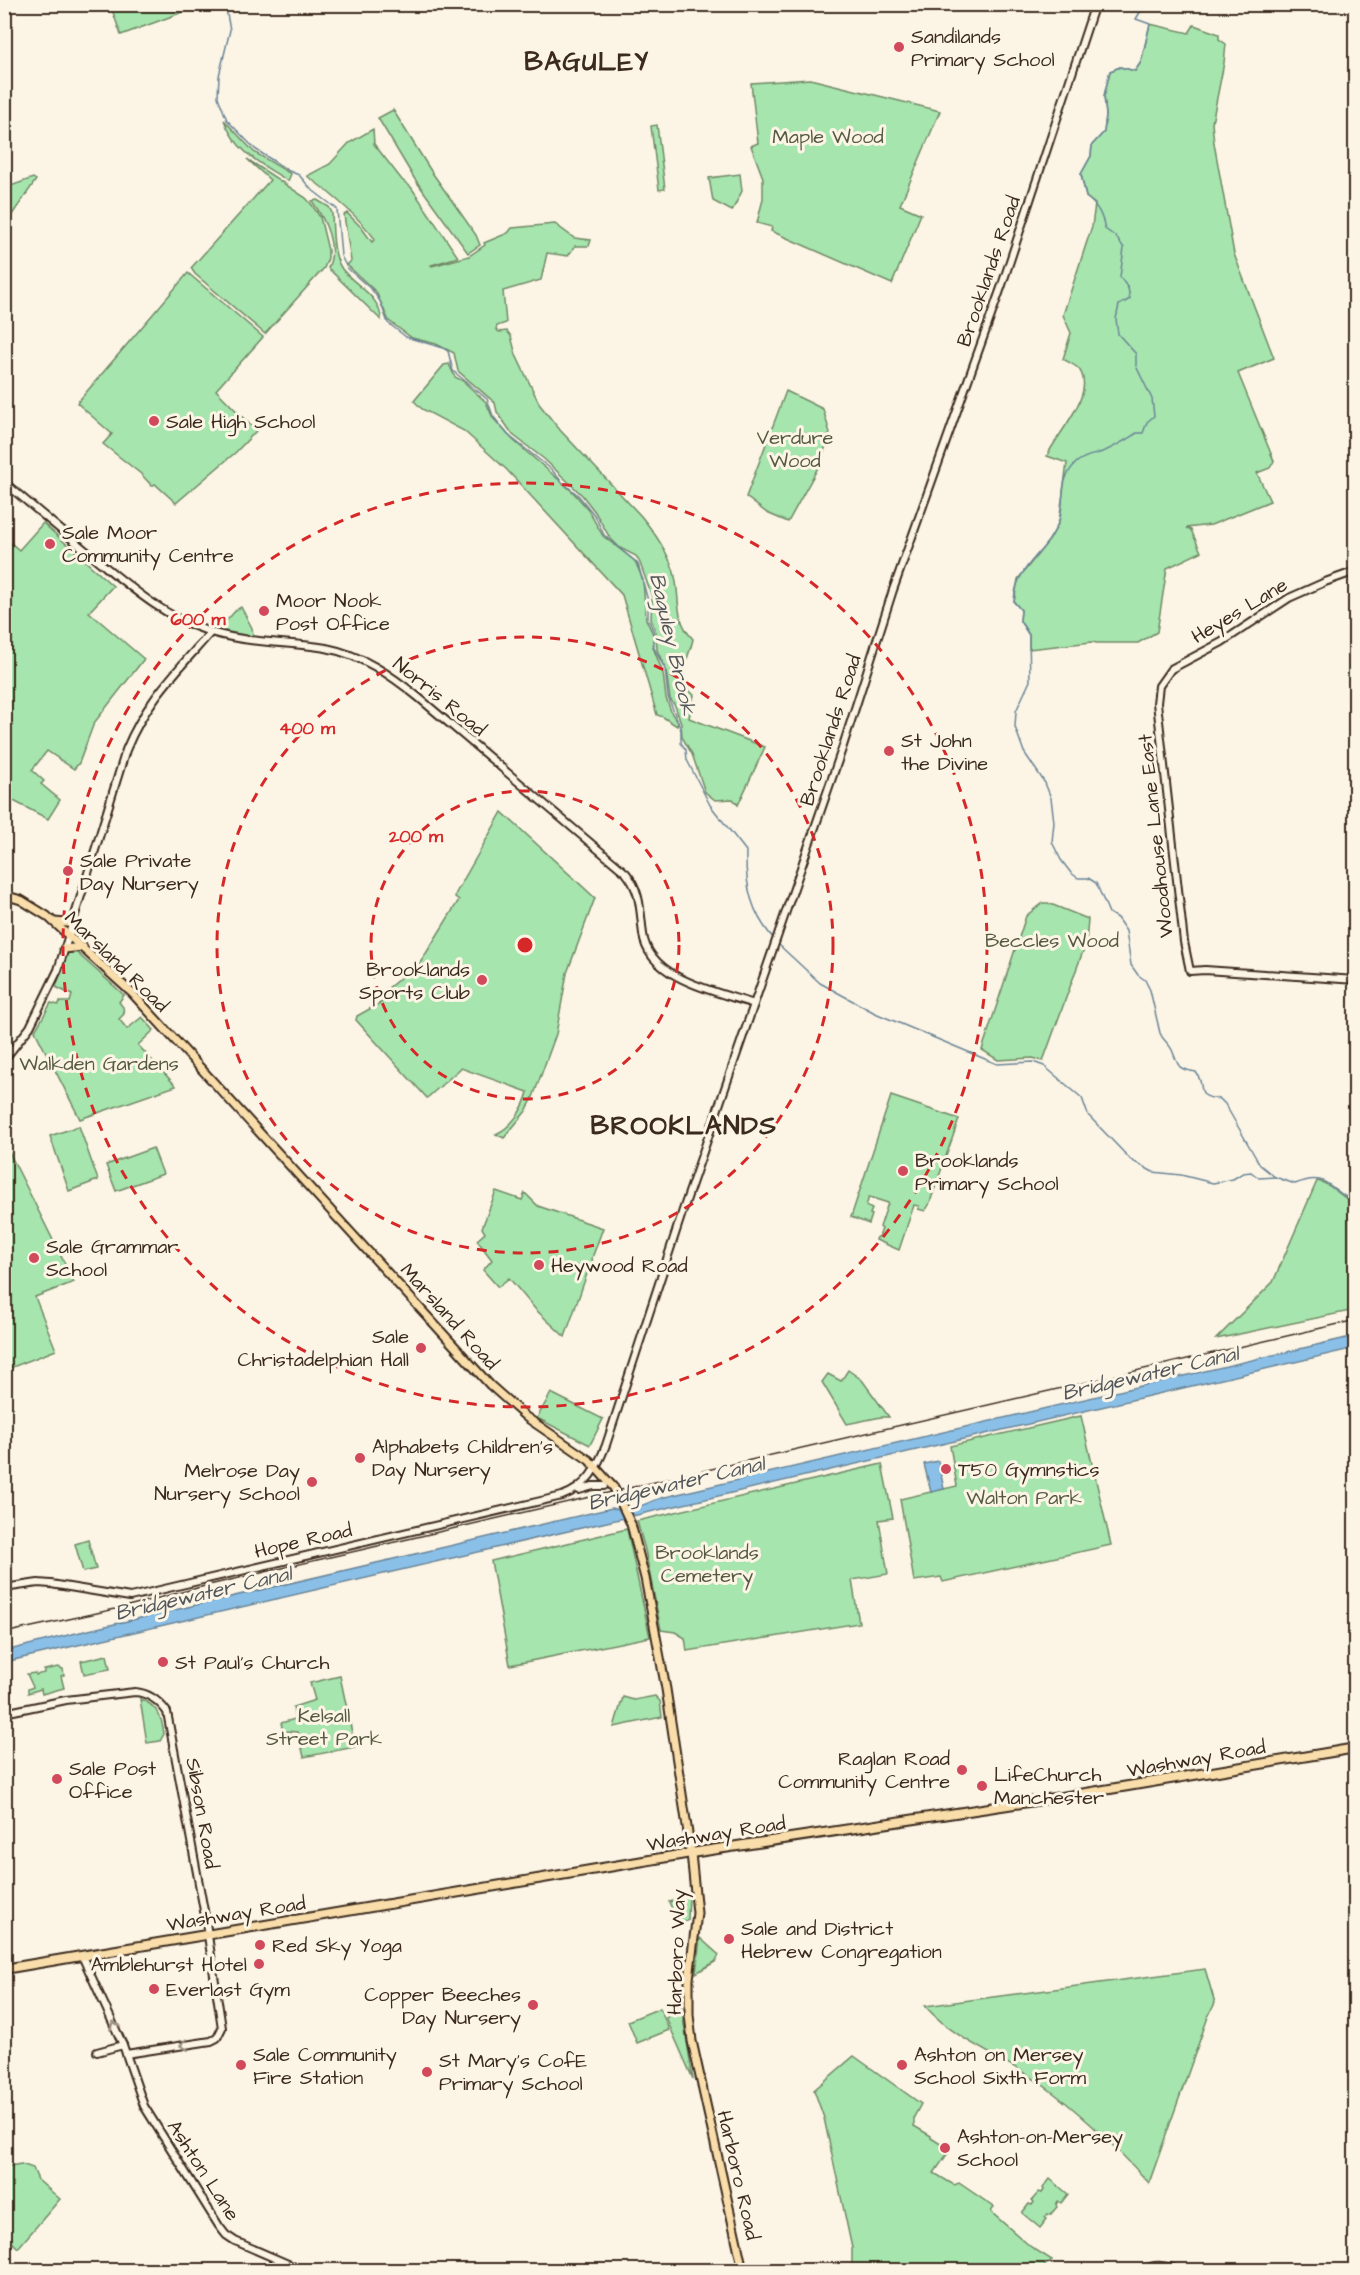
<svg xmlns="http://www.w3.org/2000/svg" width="1360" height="2275" viewBox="0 0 1360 2275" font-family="'Architects Daughter',sans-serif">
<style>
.green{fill:#a6e5ad;stroke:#708866;stroke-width:1.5}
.water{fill:#8ac0e8;stroke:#6a8497;stroke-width:1.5}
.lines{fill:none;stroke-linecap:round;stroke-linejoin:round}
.stream{stroke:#6a8497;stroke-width:1.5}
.secondary-casing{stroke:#3b2a1e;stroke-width:10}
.primary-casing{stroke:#3b2a1e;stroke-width:11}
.highway-casing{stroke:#3b2a1e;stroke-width:12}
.secondary{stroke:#fcf5e5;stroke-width:6}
.primary{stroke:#f9deab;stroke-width:7}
.highway{stroke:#f9deab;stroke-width:8}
.tram{stroke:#3b2a1e;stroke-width:1.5}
.primary-bridge-casing{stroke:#3b2a1e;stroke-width:11;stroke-linecap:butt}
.primary-bridge{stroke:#f9deab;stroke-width:7}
.oneway{stroke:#9c9082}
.ring{fill:none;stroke:#d62828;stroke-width:3;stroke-dasharray:10 8}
.poi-dot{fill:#d1495b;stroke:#fcf5e5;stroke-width:2}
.labels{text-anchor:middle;stroke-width:6;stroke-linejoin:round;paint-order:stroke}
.poi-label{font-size:20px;fill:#3b2a1e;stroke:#fcf5e5;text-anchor:start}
.park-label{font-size:20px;fill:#565942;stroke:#fcf5e5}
.street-label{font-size:20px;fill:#3b2a1e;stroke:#fcf5e5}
.water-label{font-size:21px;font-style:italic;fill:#53575b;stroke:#fcf5e5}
.district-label{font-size:26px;font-weight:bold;letter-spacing:1.5px;fill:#3b2a1e;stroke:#fcf5e5}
.centre{fill:#d62828;stroke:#fcf5e5;stroke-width:3}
.ring-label{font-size:18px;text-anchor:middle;font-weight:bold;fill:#d62828;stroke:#fcf5e5;stroke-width:6;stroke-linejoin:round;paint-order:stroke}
</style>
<rect width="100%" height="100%" fill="#fcf5e5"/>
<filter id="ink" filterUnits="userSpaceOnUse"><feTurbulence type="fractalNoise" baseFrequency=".0167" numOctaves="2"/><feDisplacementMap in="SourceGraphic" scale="12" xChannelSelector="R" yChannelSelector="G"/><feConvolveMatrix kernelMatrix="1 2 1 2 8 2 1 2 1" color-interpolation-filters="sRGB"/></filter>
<g filter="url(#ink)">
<g class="green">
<path d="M110 4H202V5L121 35Z"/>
<path d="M1150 24 1189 33 1194 25 1219 34V39L1226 44 1224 63 1212 123 1214 143 1234 254 1274 358 1238 373 1274 461 1270 468 1257 473 1270 501 1211 525 1186 528 1191 530 1201 552 1167 568 1157 632 1138 643H1097L1092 642 1029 649V635L1020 621 1021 610 1014 602 1018 579 1050 539 1059 522 1067 463 1047 456C1057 433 1097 394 1079 369 1075 365 1068 362 1063 359L1071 333 1063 315 1092 226 1095 204 1086 197 1081 174 1091 156 1092 145 1104 132 1106 115 1104 96 1110 71 1120 67 1135 71 1141 62Z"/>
<path d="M810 79 940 111 900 205 921 214 892 284 771 231 772 227 757 223 763 199V178L751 146 758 143 751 83Z"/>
<path d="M393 110 431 171 476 235 480 245 468 253 414 178 378 118Z"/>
<path d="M224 120 254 152 291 174 288 181C261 164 235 151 224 120Z"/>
<path d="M657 125 665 189 659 190 651 126Z"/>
<path d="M373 129 374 144 402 180 411 187 458 257 431 265 432 266 469 256 485 245 484 243 508 233 512 228 555 224 574 238 591 240 589 246H575L568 256 547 253 541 280 503 291 506 323 497 326 496 329 499 332 507 331 511 336 516 355 540 405 559 429 641 516C654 532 666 549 673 569 682 596 672 617 693 639 689 660 673 678 694 695L689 718 765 747 738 805 733 799 715 800 705 792 692 754 682 737 681 723 675 706 670 699 666 670 657 650 656 632 651 619 652 597 640 563 636 556 620 548 610 538 595 512 582 495 544 459 513 435 497 412 495 403 458 371 454 353 436 344 412 338 389 321 376 292 347 265 351 261 344 215 347 213 361 227 372 242 375 239C356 214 333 195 307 176L330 164 349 143Z"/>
<path d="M247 159 306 198 312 205 320 217 328 250V258L324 268 265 334 195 274 191 268 270 180Z"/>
<path d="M740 174 742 191 732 211 713 201 709 178Z"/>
<path d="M33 178 36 180 5 225V188Z"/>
<path d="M317 200 329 207 332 213C333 230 332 255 342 269 355 286 381 296 381 320L328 268C338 247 325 219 312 201Z"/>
<path d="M188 273 263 337 216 390 256 431 236 452 176 503 155 484 152 486 141 474 103 444 112 434 77 403Z"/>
<path d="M449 364 455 377 463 381 486 402 493 418 513 440 573 492 587 508 603 536 635 561 643 580 646 619 653 634V647L663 673 666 698 672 714 678 722 677 726 663 717 657 715 622 595 507 470 464 431 422 409 414 401 444 365Z"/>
<path d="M786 391 823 409 830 433 820 464 788 522 767 513 746 497Z"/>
<path d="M43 523 113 586 89 612 144 659 94 723 79 763 74 769 47 751 32 770 44 781 41 784 60 800 48 819 4 796 5 538 19 550Z"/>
<path d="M241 607 252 628 253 635 251 637 223 633 221 627 236 610Z"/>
<path d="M502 812 595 898 567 973 556 1034 532 1100 526 1111 504 1138 496 1134C512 1127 524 1108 528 1092L461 1068 427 1098 356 1020 357 1016 384 1001 387 989 410 970 413 971 417 968 459 900 455 897 456 893Z"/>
<path d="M1042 903H1048L1088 919 1086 943 1043 1061 1033 1058 998 1060 982 1050 1026 916Z"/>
<path d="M70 951 76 952 124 995 119 1002 123 1007 124 1014 119 1019 127 1029 142 1017 154 1030 138 1045 176 1086 80 1119 35 1031 51 1003 58 1005 60 1002H70L72 995 56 987 67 952Z"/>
<path d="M891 1096 959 1119 929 1205 925 1211 918 1209 919 1206 914 1205 899 1250 876 1240 877 1237H879L882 1229 880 1227 888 1203 869 1197 866 1206 872 1209 870 1214 872 1215 869 1224 851 1217Z"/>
<path d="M79 1126 98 1180 69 1191 50 1136Z"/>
<path d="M4 1142 74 1282 35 1297 56 1350 5 1370Z"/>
<path d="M153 1148 163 1174 116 1191 106 1165Z"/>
<path d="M1317 1181C1331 1183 1342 1198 1355 1204V1310L1216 1339 1273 1282Z"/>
<path d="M496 1191 522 1200 525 1193 538 1206 603 1228 592 1258 593 1263 589 1268 565 1337 536 1310 509 1278 498 1287 483 1270 492 1260 477 1240 485 1233 482 1228Z"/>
<path d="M848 1370 862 1380 889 1417H881L847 1424 822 1382 828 1374 841 1381Z"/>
<path d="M551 1393 603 1419 590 1445 537 1418Z"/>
<path d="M1081 1416 1111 1545 943 1582 941 1577 914 1581 900 1499 957 1486 950 1446Z"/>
<path d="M882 1464 893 1518 879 1520 888 1574 852 1580 859 1623 687 1651 685 1638 675 1632 661 1630 645 1550 637 1521Z"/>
<path d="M627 1529 650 1637 510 1665 491 1561Z"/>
<path d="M88 1540 96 1569 83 1572 75 1544Z"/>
<path d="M107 1655 110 1669 84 1674 81 1661Z"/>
<path d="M58 1667 63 1669 64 1675 61 1676 64 1688 42 1694 41 1689 28 1693V1689L33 1687 27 1674 35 1673 36 1675 44 1673V1670Z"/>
<path d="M340 1676 355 1747 304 1757 298 1732 283 1731 281 1723 295 1719 293 1707 315 1700 310 1683Z"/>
<path d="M655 1696 660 1701 662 1717 614 1727 623 1697 634 1700Z"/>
<path d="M140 1699C157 1705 162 1717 164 1734L160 1741 147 1743Z"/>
<path d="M689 1895 688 1920 679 1925 669 1902Z"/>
<path d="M700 1938 719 1955 715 1962 696 1973Z"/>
<path d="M1205 1969 1215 2003 1208 2017 1149 2183C1117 2148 1078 2110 1040 2083 1001 2056 957 2042 925 2006Z"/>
<path d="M681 2006 693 2079 666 2018Z"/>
<path d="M660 2008 669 2030 637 2043 628 2021Z"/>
<path d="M854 2056 921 2104 914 2117V2126L931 2136V2138L950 2150 934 2173 954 2185 959 2183 994 2207 991 2212 1031 2247 1052 2260 1039 2270H852V2248L824 2118 814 2090Z"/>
<path d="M21 2164 33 2168 38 2180 60 2199 18 2248 5 2235 4 2167Z"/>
<path d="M1050 2179 1068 2194 1061 2203 1058 2201 1056 2205 1057 2207 1050 2215 1048 2214 1045 2217 1047 2219 1040 2228 1022 2213 1029 2204 1032 2205 1034 2202 1032 2200 1039 2192 1042 2193 1044 2190 1043 2188Z"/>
</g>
<g class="water">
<path d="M1355 1336V1348L5 1662V1651L76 1633 612 1508C633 1514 647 1501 665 1497Z"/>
<path d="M938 1461 944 1489 931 1492 924 1464Z"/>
</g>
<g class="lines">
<g class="stream">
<path d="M225 4 230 30 219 76 218 97 227 120 255 149 289 171 299 175 311 189 337 209 341 256 347 268 372 290 380 301 388 323 406 337 443 348 448 351 453 371 487 399 493 416 508 435 551 469 561 481 578 495 595 516 604 535 638 564 648 601V618L654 632V648L665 669 668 697 681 730V743L686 750 687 760 710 805 746 851C745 885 751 914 775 940"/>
<path d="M1145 4 1136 19 1150 24 1141 62 1135 71 1120 67 1110 71 1104 96 1106 115 1104 132 1092 145 1091 156 1081 174 1086 197C1098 206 1102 215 1105 229L1116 237 1124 248 1120 277 1128 288 1130 299 1119 305 1116 319 1118 334 1136 354V366L1152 399 1154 416 1147 422 1143 433H1137C1127 439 1116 446 1105 451 1094 456 1086 454 1076 463 1056 483 1067 501 1058 523 1046 555 1015 565 1014 602L1021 610 1020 621 1029 635 1030 681 1016 711 1015 727 1024 752 1045 783 1051 798 1054 822 1052 842 1061 860 1071 873 1078 878H1088L1096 883 1109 913 1117 918 1126 931 1131 965 1138 975 1145 980 1150 990 1160 1033C1163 1041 1169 1043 1172 1050 1179 1066 1176 1069 1196 1072 1207 1088 1193 1097 1220 1099L1225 1104 1260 1165 1275 1177 1295 1184C1329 1170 1328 1191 1356 1202"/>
<path d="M778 944 820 983 875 1013 997 1064 1033 1062 1044 1066 1082 1098 1088 1115 1131 1160 1153 1172 1181 1175 1213 1183 1233 1179 1243 1173 1251 1172 1259 1178 1275 1177"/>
</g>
<g class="secondary-casing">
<g id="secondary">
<path d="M4 482C37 510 69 537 102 564 134 590 166 617 205 630 244 644 286 641 326 648 362 655 391 675 418 697L626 873C641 891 640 911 643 934 648 979 718 992 754 1004"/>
<path d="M1356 571 1325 582 1289 598 1222 642 1171 669 1159 686 1157 703 1184 942 1190 971 1205 970 1356 980"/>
<path d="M4 1060 30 1027 58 970 126 750C146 701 177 671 211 632"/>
<path d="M579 1490 593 1486H604"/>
<path d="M4 1588 38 1583 51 1584 130 1597 562 1496C587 1487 597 1468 606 1445L684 1207 842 749 893 590 1002 285 1095 4"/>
<path d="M4 1713 66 1700 135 1692C149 1693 159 1701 167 1712L205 1916 222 2028 217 2038 211 2041 126 2054"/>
<path d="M82 1956 123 2045 144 2106 219 2226 226 2235 235 2241 302 2270"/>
<path d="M97 2052 123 2045"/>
<path d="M1144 2270C1155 2263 1167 2266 1179 2270"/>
</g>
</g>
<g class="primary-casing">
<g id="primary">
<path d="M4 895 21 900 47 916 132 993 490 1385 526 1417 589 1460 614 1488"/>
<path d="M54 922 67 923 74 920"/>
<path d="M64 949 83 947"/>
<path d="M631 1524 645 1578 666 1689 691 1853 697 1913 689 1979V2015L692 2041 743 2270"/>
</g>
</g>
<g class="highway-casing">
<path id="highway" d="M4 1969 691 1853 1068 1796 1356 1748"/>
</g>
<use href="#secondary" class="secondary"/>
<use href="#primary" class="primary"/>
<use href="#highway" class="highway"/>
<path class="tram" d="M4 1633 120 1608 209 1585 1356 1320"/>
<g class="primary-bridge-casing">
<path id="primary-bridge" d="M614 1488 631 1524"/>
</g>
<use href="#primary-bridge" class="primary-bridge"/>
</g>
<defs><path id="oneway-chevron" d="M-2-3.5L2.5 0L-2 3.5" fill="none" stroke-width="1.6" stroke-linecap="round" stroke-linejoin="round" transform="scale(1.5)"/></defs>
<g class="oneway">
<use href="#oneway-chevron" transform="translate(114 2025) rotate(-114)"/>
<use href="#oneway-chevron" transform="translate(184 2045) rotate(172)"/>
</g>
</g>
<g class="ring">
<circle cx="525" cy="945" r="154"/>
<circle cx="525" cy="945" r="308"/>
<circle cx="525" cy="945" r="462"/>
</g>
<g class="poi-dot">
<circle cx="899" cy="47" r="6"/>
<circle cx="154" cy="421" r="6"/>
<circle cx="50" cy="544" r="6"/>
<circle cx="264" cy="611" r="6"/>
<circle cx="889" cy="751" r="6"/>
<circle cx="68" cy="871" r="6"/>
<circle cx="482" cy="980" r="6"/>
<circle cx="903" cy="1171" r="6"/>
<circle cx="34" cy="1258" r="6"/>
<circle cx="539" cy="1265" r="6"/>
<circle cx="421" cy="1348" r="6"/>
<circle cx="360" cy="1458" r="6"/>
<circle cx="946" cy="1469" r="6"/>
<circle cx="312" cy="1482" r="6"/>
<circle cx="163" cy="1662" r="6"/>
<circle cx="962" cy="1770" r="6"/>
<circle cx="57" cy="1779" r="6"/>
<circle cx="982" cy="1786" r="6"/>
<circle cx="729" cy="1939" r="6"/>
<circle cx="260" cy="1945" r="6"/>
<circle cx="259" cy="1964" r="6"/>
<circle cx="154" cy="1989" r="6"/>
<circle cx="533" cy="2005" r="6"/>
<circle cx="241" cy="2065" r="6"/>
<circle cx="902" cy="2065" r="6"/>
<circle cx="427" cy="2072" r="6"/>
<circle cx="945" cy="2148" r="6"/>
</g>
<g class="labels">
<g class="poi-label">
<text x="911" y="43">Sandilands<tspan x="911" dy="23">Primary School</tspan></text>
<text x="166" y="428">Sale High School</text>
<text x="62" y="539">Sale Moor<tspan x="62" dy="23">Community Centre</tspan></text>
<text x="276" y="607">Moor Nook<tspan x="276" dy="23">Post Office</tspan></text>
<text x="901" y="747">St John<tspan x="901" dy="23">the Divine</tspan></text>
<text x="80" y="867">Sale Private<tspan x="80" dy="23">Day Nursery</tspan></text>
<text x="470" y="976" text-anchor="end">Brooklands<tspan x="470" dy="23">Sports Club</tspan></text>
<text x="915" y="1167">Brooklands<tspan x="915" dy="23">Primary School</tspan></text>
<text x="46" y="1253">Sale Grammar<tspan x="46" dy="23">School</tspan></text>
<text x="551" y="1272">Heywood Road</text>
<text x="409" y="1343" text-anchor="end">Sale<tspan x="409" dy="23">Christadelphian Hall</tspan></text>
<text x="372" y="1453">Alphabets Children's<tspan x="372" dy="23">Day Nursery</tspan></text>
<text x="958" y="1476">T50 Gymnstics</text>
<text x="300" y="1477" text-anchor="end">Melrose Day<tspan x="300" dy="23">Nursery School</tspan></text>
<text x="175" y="1669">St Paul's Church</text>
<text x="950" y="1765" text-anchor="end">Raglan Road<tspan x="950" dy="23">Community Centre</tspan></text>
<text x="69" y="1775">Sale Post<tspan x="69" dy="23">Office</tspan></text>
<text x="994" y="1781">LifeChurch<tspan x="994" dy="23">Manchester</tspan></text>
<text x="741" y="1935">Sale and District<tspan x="741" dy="23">Hebrew Congregation</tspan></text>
<text x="272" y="1952">Red Sky Yoga</text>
<text x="247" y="1971" text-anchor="end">Amblehurst Hotel</text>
<text x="166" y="1996">Everlast Gym</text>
<text x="521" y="2001" text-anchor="end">Copper Beeches<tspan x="521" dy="23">Day Nursery</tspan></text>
<text x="253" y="2061">Sale Community<tspan x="253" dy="23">Fire Station</tspan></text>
<text x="914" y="2061">Ashton on Mersey<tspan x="914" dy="23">School Sixth Form</tspan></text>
<text x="439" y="2067">St Mary's CofE<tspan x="439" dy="23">Primary School</tspan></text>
<text x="957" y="2143">Ashton-on-Mersey<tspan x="957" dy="23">School</tspan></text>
</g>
<g class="park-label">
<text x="828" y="143">Maple Wood</text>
<text x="795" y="444">Verdure<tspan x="795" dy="23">Wood</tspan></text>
<text x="1052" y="947">Beccles Wood</text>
<text x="99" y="1070">Walkden Gardens</text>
<text x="1024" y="1504">Walton Park</text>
<text x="707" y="1559">Brooklands<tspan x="707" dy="23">Cemetery</tspan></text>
<text x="324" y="1722">Kelsall<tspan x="324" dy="23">Street Park</tspan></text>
</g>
<g class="street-label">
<text transform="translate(988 271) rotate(-71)" y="7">Brooklands Road</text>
<text transform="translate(1239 610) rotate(-31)" y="7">Heyes Lane</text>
<text transform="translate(440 696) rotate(39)" y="7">Norris Road</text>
<text transform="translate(830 730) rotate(-72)" y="7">Brooklands Road</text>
<text transform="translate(1155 836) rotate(-96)" y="7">Woodhouse Lane East</text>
<text transform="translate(117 961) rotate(44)" y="7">Marsland Road</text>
<text transform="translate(450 1316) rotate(48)" y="7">Marsland Road</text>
<text transform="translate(303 1540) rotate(-13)" y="7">Hope Road</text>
<text transform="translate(1196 1758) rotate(-10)" y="7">Washway Road</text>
<text transform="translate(203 1813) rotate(80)" y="7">Sibson Road</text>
<text transform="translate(716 1833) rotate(-9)" y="7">Washway Road</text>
<text transform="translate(236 1913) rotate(-9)" y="7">Washway Road</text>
<text transform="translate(676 1952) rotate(-88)" y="7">Harboro Way</text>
<text transform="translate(204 2170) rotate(57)" y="7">Ashton Lane</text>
<text transform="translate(739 2175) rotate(77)" y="7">Harboro Road</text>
</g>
<g class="water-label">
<text transform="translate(673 644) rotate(77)" y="7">Baguley Brook</text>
<text transform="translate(1150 1373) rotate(-13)" y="7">Bridgewater Canal</text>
<text transform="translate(676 1483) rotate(-13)" y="7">Bridgewater Canal</text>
<text transform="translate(203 1593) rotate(-13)" y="7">Bridgewater Canal</text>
</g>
<g class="district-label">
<text x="587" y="70">BAGULEY</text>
<text x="684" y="1134">BROOKLANDS</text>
</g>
</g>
<circle cx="525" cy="945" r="9" class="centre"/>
<g class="ring-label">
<text x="198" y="625">600 m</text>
<text x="307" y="734">400 m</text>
<text x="416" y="842">200 m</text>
</g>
<rect width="1360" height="2275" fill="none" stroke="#fcf5e5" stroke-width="24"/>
<rect x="12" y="12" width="1336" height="2251" fill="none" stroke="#3b2a1e" stroke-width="2" filter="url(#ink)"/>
</svg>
